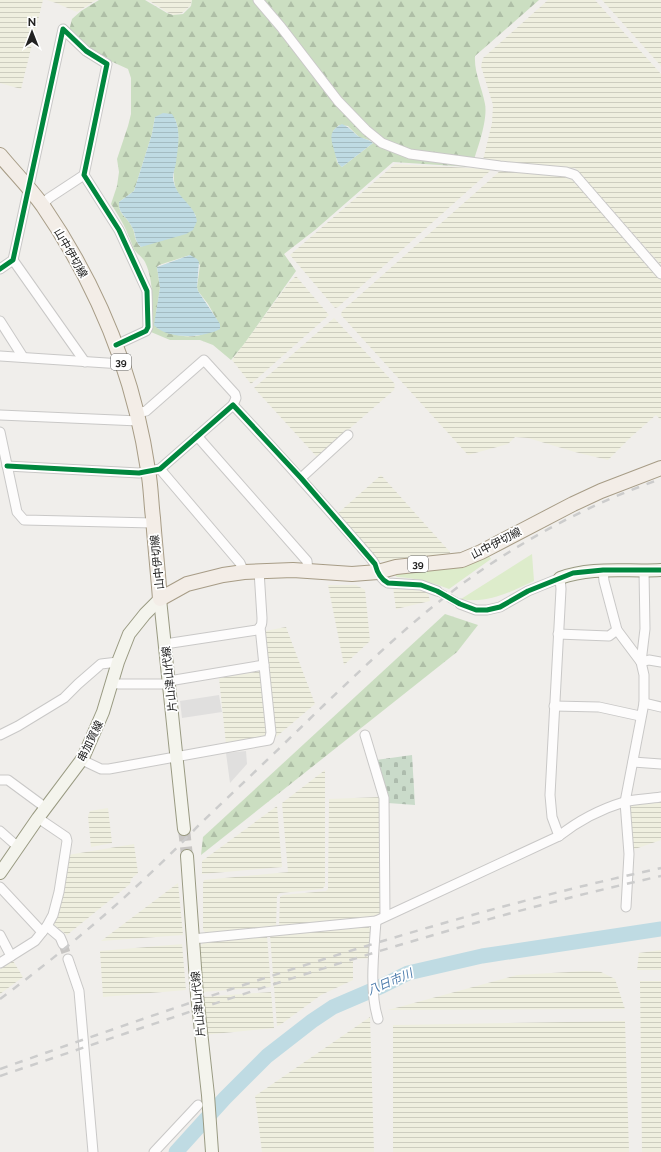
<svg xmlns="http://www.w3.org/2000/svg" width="661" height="1152" viewBox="0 0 661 1152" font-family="Raleway,'Noto Sans JP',sans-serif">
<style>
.farmland{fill:url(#farmland-rules)}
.grass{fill:#ddeccb}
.forest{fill:url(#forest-firs);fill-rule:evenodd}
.cemetery{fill:url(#cemetery-stones)}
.parking{fill:#e0dfde}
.water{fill:url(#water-rules)}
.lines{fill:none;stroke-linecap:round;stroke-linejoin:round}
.river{stroke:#bfdbe3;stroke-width:15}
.street-tunnel{stroke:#c7c5c3;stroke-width:9;stroke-dasharray:9 4.5;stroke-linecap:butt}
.secondary-tunnel{stroke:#c7c5c3;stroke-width:12;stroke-dasharray:12 6;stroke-linecap:butt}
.street-casing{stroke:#c9c8c7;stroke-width:11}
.secondary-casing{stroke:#999a82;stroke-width:14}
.primary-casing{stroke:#a79c86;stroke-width:16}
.street{stroke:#fdfcfc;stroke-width:9}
.secondary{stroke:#f4f4ed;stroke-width:12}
.primary{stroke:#f3ede7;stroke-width:14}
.rail{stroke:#ccc;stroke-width:2.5;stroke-dasharray:8 8;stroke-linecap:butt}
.cycleway-casing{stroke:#fff;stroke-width:8}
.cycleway{stroke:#00873e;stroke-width:5}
.labels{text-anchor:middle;stroke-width:3.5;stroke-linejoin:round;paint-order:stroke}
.shield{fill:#fff;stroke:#646464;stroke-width:1}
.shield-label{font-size:10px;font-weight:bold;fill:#222}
.street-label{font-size:11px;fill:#222;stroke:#fff}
.water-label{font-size:12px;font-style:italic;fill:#4a7aab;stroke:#fff}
</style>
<defs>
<pattern id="farmland-rules" width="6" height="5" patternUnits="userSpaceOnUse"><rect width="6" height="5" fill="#efefdf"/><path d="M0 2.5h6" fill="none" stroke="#cdcdbf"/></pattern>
<pattern id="forest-firs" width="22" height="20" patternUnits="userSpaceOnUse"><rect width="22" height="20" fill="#cbdec1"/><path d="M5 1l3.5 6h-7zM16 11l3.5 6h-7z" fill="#aebea6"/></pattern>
<pattern id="cemetery-stones" width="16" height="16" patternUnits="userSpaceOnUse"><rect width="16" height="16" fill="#cadbca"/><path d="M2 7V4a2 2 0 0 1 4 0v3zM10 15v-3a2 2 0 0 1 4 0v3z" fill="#adbcad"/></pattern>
<pattern id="water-rules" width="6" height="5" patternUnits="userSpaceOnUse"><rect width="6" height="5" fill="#bfdbe3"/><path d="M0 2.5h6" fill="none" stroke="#a4bcc2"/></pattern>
</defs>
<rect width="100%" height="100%" fill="#f0eeeb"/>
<g class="farmland">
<path d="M0 0H43L21 89 0 83Z"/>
<path d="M47 0H96L77 12 56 3Z"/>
<path d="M148 0H192L190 6 182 13 174 15 167 12Z"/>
<path d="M548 0H595L661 74V265L575 168 483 160 492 123 493 105 481 66 483 58Z"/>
<path d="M602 0H661V66Z"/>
<path d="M395 164 489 169 490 171 338 307 335 308 290 255Z"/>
<path d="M501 170 565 177 572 180 582 189 661 279V420L656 415 631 437 608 460 575 452 528 438 515 437 508 444 468 455 341 315 342 311Z"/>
<path d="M296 276 329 315 251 384 232 360 288 284Z"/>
<path d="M334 318 395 384 394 390 317 457 254 388Z"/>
<path d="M381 475 450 552V553L384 561 378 560 336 515Z"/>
<path d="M328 585H356L365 590 370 641 344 665Z"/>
<path d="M393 587 428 592 430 601 396 609Z"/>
<path d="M286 627 315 704 276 737 265 631Z"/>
<path d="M260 671 269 735 266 738 226 744 219 678Z"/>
<path d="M325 770V886L322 889 280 893 277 896 276 927 206 933 203 930V883L204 880 288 872 282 803Z"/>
<path d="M380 797 381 910 380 914 373 917 279 927 280 897 283 895 326 891 328 889 329 799Z"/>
<path d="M661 800V840L632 850 630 806 632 804Z"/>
<path d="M277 806 282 867 202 874V861Z"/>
<path d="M108 808 112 843 91 847 88 816 90 811Z"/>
<path d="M134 844 138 873 131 879 130 884 67 935 53 924 68 855Z"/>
<path d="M178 883 183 935 101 941Z"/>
<path d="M367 925 372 931 371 958 353 959V980L321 995 280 1025 277 1026 270 935Z"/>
<path d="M267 936 271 987 202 992 198 950 203 943Z"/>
<path d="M182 944 186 990 103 997 100 951Z"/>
<path d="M661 950V970H637L639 953Z"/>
<path d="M13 961 23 977 0 994V969Z"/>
<path d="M586 971 601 972 615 979 625 1009 388 1010 517 975Z"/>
<path d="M640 981H661V1152H642Z"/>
<path d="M271 992 274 1028 204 1035 202 997Z"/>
<path d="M370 1017 374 1152H262L255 1096Z"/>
<path d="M625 1021 629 1152H393V1025Z"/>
</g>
<g class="grass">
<path d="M532 554 534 581C510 592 488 604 461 599Z"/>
<path d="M489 556 491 559 449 589C431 582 416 578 397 577L394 574 459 567Z"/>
</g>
<g class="forest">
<path d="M99 0H145L167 13 173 15 183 14 191 6 192 0H539L475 56C474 73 482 87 485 104 488 120 477 151 471 167L393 162 315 230 284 254 296 271 244 344 231 360 213 345 200 340H170L151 332C152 309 155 283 145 262 142 256 135 253 133 247 127 230 121 219 111 204L117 186 119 172 117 159 128 126 131 114V78L128 69 95 54 69 31 72 19 81 11ZM155 117 175 119C185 142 168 168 176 189 180 199 191 207 196 216L141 247C133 240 136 234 132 227 127 216 118 215 119 202L134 191 152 134ZM339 125 348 126 359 137 372 141 373 143 342 167 337 162 333 131ZM190 255 200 265 197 287 198 291 208 304 217 320C213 324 208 332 203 334 189 340 171 334 157 328L156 314 160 288 157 267 159 265Z"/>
<path d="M445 614 478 625 457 652 201 855 203 837Z"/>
</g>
<path class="cemetery" d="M412 755 415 805 388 803 376 760Z"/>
<g class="parking">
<path d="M219 695 222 712 182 718 180 701Z"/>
<path d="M246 751 247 764 230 783 226 753Z"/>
</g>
<g class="water">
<path d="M163 113 172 114C182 128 178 147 176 163 175 168 173 173 173 178 175 198 194 203 197 221L193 230 186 234 141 247C133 239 137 235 132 227 127 216 118 214 119 202L134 191 152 134 155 117Z"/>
<path d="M342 124C349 127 352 131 358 136 363 139 369 139 373 143L342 167C337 164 338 161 336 157 333 143 325 132 342 124Z"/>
<path d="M190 255 197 259 199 262 197 287 198 291 220 324V329C204 338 167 340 154 325L160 288 157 267Z"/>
</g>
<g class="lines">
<path class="river" d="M176 1152 225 1098 267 1056 312 1021 333 1007 382 986 408 973 482 956 661 929"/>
<g class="street-tunnel">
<path d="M437 591 460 604"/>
<path d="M63 944 68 959"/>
</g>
<path class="secondary-tunnel" d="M184 829 187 856"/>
<g class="street-casing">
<g id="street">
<path d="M258 0 281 27 338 101 366 130 382 143 410 154 500 166 566 172 575 175 661 274"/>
<path d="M42 205 49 198 84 175"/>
<path d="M13 260 85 362"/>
<path d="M0 269 13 260 63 29 86 51 107 64 84 175 119 230 147 291 148 327 146 331 116 345"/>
<path d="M0 321 23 357"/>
<path d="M0 356 122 364"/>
<path d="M137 413 146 411 204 360 235 394 236 398 233 405"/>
<path d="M0 415 139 421"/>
<path d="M0 432 17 512 24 520 153 523"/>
<path d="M197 436 307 561 308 571"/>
<path d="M7 466 139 473 160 469 233 405C277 452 319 499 361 547 365 552 371 558 374 563 379 571 379 578 388 583L421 585 437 591"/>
<path d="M160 469 240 563 244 572"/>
<path d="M301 478 348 435"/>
<path d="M603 570 604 581 617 630 641 662"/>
<path d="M460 604 476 610H487L500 607 528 591 560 578 561 589 550 795 552 817 559 836"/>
<path d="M558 634 609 636 617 630"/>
<path d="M165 644 257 630C262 626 262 624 262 618L259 571"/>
<path d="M641 662 649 660 661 662"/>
<path d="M169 681 264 665"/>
<path d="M112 683 119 684H170"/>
<path d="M644 703 661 707"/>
<path d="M554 706 599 707 640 716"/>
<path d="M0 735 18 726 64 698 78 684 101 664 118 662"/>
<path d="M365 735 384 798 385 916"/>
<path d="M82 760 101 769H109L269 740 271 733 260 627"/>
<path d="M633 762 661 764"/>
<path d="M0 780H8L46 808"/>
<path d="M0 831 18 847"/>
<path d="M0 887 42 932"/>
<path d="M626 907 629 854 625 802 644 703V675L641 662 645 629 644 571"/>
<path d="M376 921C374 950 369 991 378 1019"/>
<path d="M47 926 60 937 63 944"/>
<path d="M0 935 11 956"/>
<path d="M192 939 376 921 559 836C578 821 601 809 624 802 636 799 649 799 661 797"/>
<path d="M68 959 79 991 93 1152"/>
<path d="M0 963 35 941 47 926 53 915 59 892 67 841 66 837 38 818"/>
<path d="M154 1152 198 1105"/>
</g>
</g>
<g class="secondary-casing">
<g id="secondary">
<path d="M560 578C592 566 627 572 661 570"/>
<path d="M160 599 184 829"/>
<path d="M187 856 197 995 208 1095 212 1152"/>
<path d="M0 873 38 818 83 758 103 712 118 662 129 634 145 614 160 599"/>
</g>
</g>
<g class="primary-casing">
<path id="primary" d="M0 155C14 172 30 188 43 206 97 285 134 375 148 470 151 486 151 502 153 518 155 545 158 572 160 599L187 584 223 575 244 572 293 570 352 574 378 572 396 567 462 560 481 552 573 504 601 491 661 468"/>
</g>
<use href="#street" class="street"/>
<use href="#secondary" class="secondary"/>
<use href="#primary" class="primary"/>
<g class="rail">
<path d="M0 999C71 946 139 888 200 824 241 785 283 745 324 705 367 664 411 622 458 587 518 542 591 503 661 479"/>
<path d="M0 1069C217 992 436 917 661 868"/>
<path d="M0 1076C218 1002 436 926 661 876"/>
</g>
<g class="cycleway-casing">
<g id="cycleway">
<path d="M0 269 13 260 63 29 86 51 107 64 84 175 119 230 147 291 148 327 146 331 116 345"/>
<path d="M7 466 139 473 160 469 233 405 301 478 375 564C377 572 380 579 388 583L421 585 437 591 460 604 476 610H487L500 607 528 591 573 573 603 570H661"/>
</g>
</g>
<use href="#cycleway" class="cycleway"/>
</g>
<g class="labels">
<g class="shield">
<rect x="111" y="354" width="20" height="16" rx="3"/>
<rect x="408" y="556" width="20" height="16" rx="3"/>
</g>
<g class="shield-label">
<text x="121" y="366">39</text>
<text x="418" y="568">39</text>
</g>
<g class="street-label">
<text transform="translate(71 253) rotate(60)" y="4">山中伊切線</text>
<text transform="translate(496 543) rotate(-27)" y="4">山中伊切線</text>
<text transform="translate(157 562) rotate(-96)" y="4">山中伊切線</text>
<text transform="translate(169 679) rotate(-96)" y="4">片山津山代線</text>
<text transform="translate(90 741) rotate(-64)" y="4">串加賀線</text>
<text transform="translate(198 1004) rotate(-95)" y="4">片山津山代線</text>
</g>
<g class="water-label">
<text transform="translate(390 982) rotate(-23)" y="4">八日市川</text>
</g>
</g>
<g transform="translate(32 32)" stroke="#ffffff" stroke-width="3" paint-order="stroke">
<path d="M0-3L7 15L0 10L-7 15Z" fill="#222222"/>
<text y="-6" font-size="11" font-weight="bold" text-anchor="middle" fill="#222222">N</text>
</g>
</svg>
